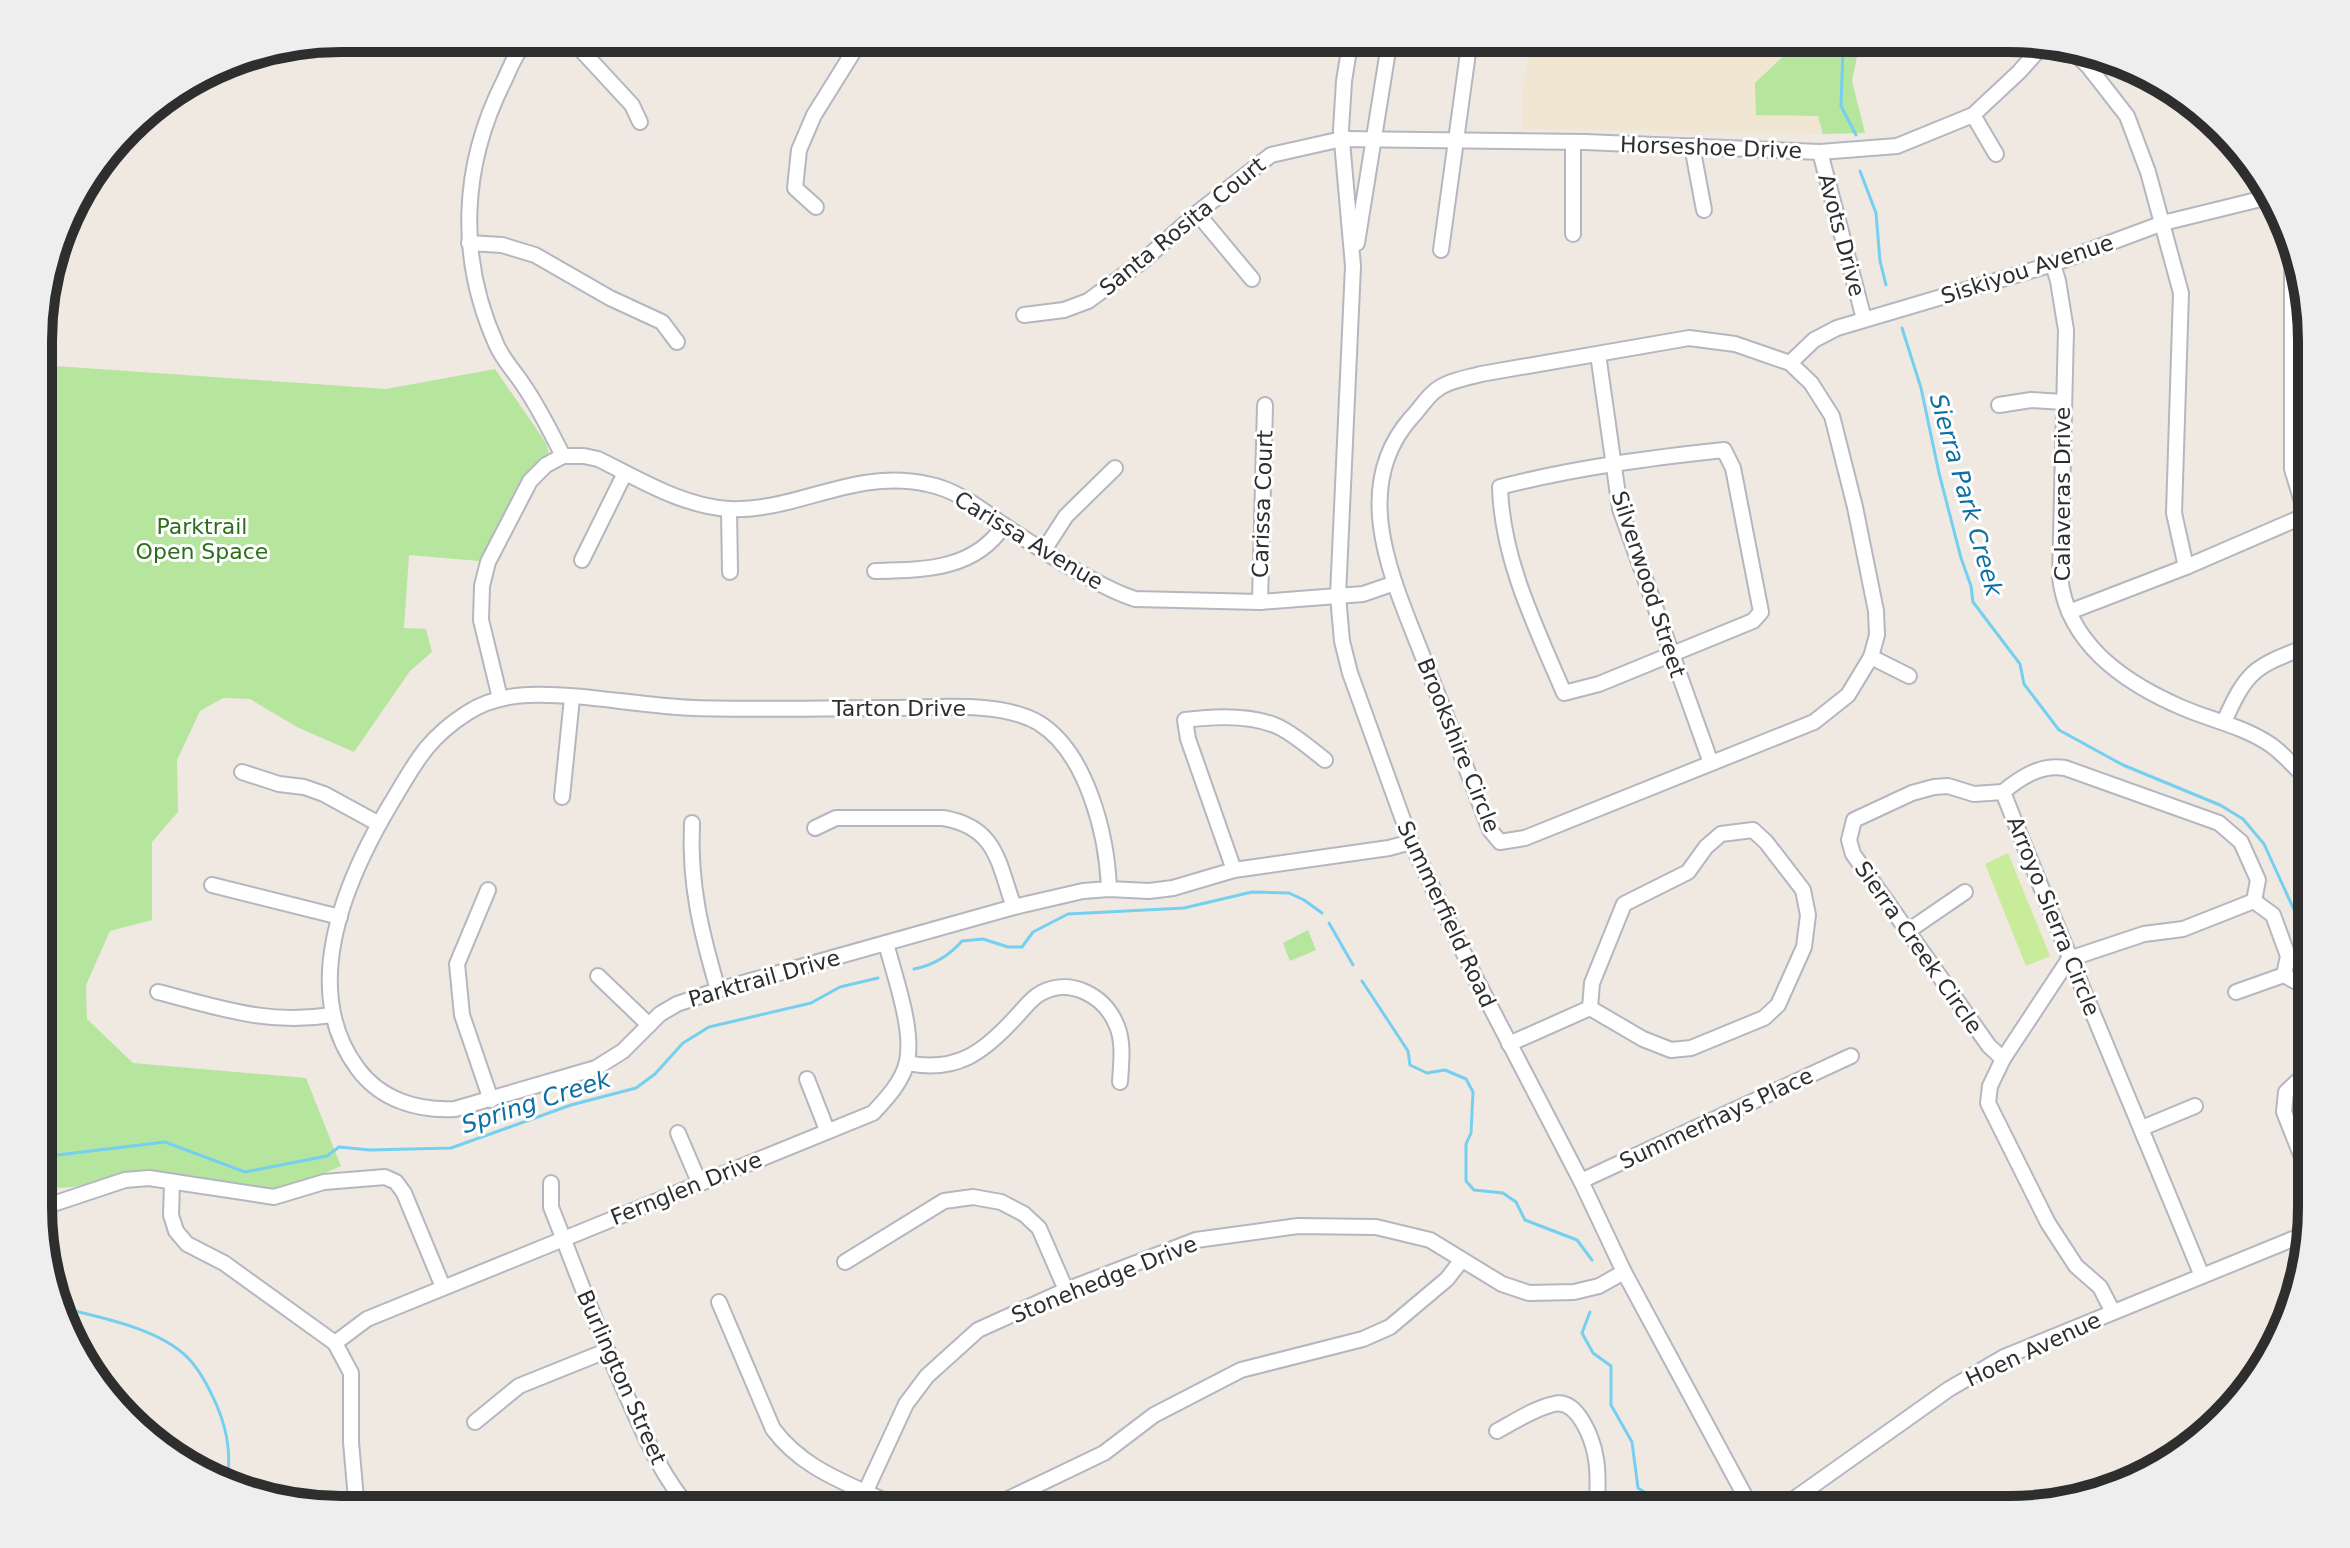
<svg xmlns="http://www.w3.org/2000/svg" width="2350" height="1548" viewBox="0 0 2350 1548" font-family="'DejaVu Sans',sans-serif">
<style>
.education{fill:#f0e6d1}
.green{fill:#b6e59e}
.pitch{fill:#c9ec9a}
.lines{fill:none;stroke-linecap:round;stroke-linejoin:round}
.stream{stroke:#75cff0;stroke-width:3}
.minor-casing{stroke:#b4b7c1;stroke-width:18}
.minor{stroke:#fff;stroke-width:14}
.labels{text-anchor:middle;stroke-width:6;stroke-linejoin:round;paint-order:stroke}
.street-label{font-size:22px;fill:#2e2e2e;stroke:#fff}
.park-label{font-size:22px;fill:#2c6e1b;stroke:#fff}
.water-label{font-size:24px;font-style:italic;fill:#0d6fa3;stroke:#fff}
.rim{fill:none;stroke:#2e2e2e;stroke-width:10}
</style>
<rect width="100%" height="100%" fill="#efe9e1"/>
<path class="education" d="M1532 38H1707L1713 44 1720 38H1786L1806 62 1823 134 1523 129 1521 94Z"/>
<g class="green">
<path d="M1786 38H1861L1852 81 1865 133 1823 134 1818 116 1756 115 1755 83 1793 47Z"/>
<path d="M41 365 386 389 495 369 546 443 549 454 526 480 520 483 479 561 409 555 404 628 426 629 432 652 410 671 354 752 297 727 250 699 223 698 200 711 177 760 178 812 152 842V920L110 931 86 985 87 1019 133 1063 306 1078 341 1166C321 1174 298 1188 277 1190 237 1193 196 1173 155 1171 116 1169 80 1196 41 1185Z"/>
<path d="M1308 930 1316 950 1290 961 1283 943Z"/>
</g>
<path class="pitch" d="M2008 853 2050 956 2026 966 1985 864Z"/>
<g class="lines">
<g class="stream">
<path d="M1839 38 1843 49 1841 106 1856 135"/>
<path d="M1860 171 1876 213 1880 261 1886 285"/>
<path d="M1902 328 1921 388 1939 473 1961 558 1971 586 1973 602 2020 664 2024 684 2059 730 2123 765 2220 805 2243 819 2264 844 2311 947"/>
<path d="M1329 923 1353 965"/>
<path d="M914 969C934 965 949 956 962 941L983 939 1008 947H1022L1033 932 1068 914 1184 908 1252 892 1289 893 1304 900 1322 913"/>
<path d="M1362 981 1408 1051 1410 1065 1427 1073 1445 1070 1466 1079 1473 1092 1471 1133 1466 1144V1181L1474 1190 1503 1193 1516 1202 1525 1220 1577 1240 1592 1260"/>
<path d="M41 1157 165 1142 245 1172 327 1156 339 1147 370 1150 451 1148 571 1105 636 1088 655 1074 683 1043 709 1027 811 1003 840 987 878 978"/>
<path d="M62 1308C100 1317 160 1329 188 1358 201 1371 210 1390 217 1406 228 1432 232 1458 226 1485"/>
<path d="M1590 1312 1582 1333 1593 1353 1611 1366V1405L1632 1442 1638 1488 1649 1495 1655 1510"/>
</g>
<g class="minor-casing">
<g id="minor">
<path d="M528 38C517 50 511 66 504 81 461 166 457 258 497 346 504 361 515 372 524 386 539 408 551 432 563 456"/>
<path d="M570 38 632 105 640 122"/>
<path d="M1351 38 1344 81 1341 130 1353 266 1338 596 1342 641 1350 673 1411 842 1476 979 1581 1181 1624 1272 1752 1509"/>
<path d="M2069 48 2088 66 2127 116 2148 172 2181 293 2174 513 2186 567"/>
<path d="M1973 115 1996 154"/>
<path d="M1573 142V234"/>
<path d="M1692 146 1704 210"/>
<path d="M1820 152 1864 319"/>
<path d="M816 207 795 188 799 150 814 115 862 38"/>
<path d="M1197 213 1252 279"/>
<path d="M469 243 502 245 535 255 610 298 662 322 677 342"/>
<path d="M1357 243 1390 38"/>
<path d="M1441 250 1470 38"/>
<path d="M2292 259V469L2306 515"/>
<path d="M2053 264 2058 281 2066 330 2060 577C2067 641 2119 679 2174 704 2205 719 2242 725 2271 745 2285 755 2298 771 2311 783"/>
<path d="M1024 315 1064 310 1088 301 1143 261 1197 213 1271 155 1342 139 1585 142 1820 152 1897 146 1973 115 2019 72 2044 44"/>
<path d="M1689 338 1735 344 1790 363 1811 383 1832 416 1855 507 1876 611 1877 635 1871 657 1848 695 1814 722 1525 838 1500 842 1490 830C1469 775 1448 720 1426 665 1397 588 1346 492 1411 418 1419 410 1426 398 1435 391 1447 381 1466 378 1481 374Z"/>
<path d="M1598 354 1620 509 1711 763"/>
<path d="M1790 363 1814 340 1837 328 2053 264 2163 223 2273 196"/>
<path d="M1999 405 2031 400 2063 402"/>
<path d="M1724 450 1733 468 1761 612 1753 621 1599 684 1564 693C1536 627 1502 560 1500 487 1573 468 1649 458 1724 450Z"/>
<path d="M729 509 730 572"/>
<path d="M1044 550 1066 516 1115 468"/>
<path d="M582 560 625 473"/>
<path d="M875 571C924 570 975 570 1004 525"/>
<path d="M1260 602 1265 405"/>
<path d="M2069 612 2186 567 2311 513"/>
<path d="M1871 657 1909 676"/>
<path d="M500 698 481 620 482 586 488 562 530 481 546 465 563 456H584L598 459C639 479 682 506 729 509 797 512 854 468 927 484 955 489 980 508 1002 524 1037 547 1097 587 1135 599L1260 602 1363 594 1395 583"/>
<path d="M2224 722C2248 667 2257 666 2311 645"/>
<path d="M242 772 279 784 304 787 324 794 379 824"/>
<path d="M562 797 572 698"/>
<path d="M692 823C689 884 701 932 718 990"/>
<path d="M815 828 836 818H943C997 827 998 863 1014 907"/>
<path d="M1753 830 1766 842 1803 890 1808 915 1804 947 1778 1005 1764 1018 1691 1048 1671 1050 1643 1039 1590 1008 1592 983 1624 904 1688 872 1706 847 1721 834Z"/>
<path d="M1234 870 1188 739 1185 720C1215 716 1251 714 1279 727 1295 735 1311 749 1325 760"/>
<path d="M212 885 340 917"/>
<path d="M1109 889C1107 835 1087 753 1039 723 1000 700 931 708 887 708 823 708 758 710 694 708 639 706 583 693 528 695 506 696 485 701 467 713 425 740 415 764 390 805 345 881 298 989 358 1069 381 1100 418 1111 455 1109L596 1068 623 1051 660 1014 677 1004 718 990 1014 907 1083 891 1109 889 1149 891 1173 888 1234 870 1389 848 1411 842"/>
<path d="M488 890 457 964 462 1015 491 1100"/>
<path d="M1908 931 1965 892"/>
<path d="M598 976 649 1025"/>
<path d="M158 992C221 1008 266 1025 332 1015"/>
<path d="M2236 992 2284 975"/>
<path d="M1509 1044 1590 1008"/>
<path d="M2003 1059 1989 1046 1853 854 1849 840 1854 820 1912 793 1934 787 1948 786 1974 794 2003 792"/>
<path d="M907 1063C956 1073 983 1053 1015 1018 1023 1010 1031 998 1041 993 1071 977 1105 996 1117 1026 1124 1043 1121 1064 1120 1082"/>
<path d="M2311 1072 2303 1076 2286 1092 2284 1112 2311 1180"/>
<path d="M807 1079 827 1130"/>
<path d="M2142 1128 2195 1106"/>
<path d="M678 1133 699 1182"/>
<path d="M1581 1181 1851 1056"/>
<path d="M172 1183 171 1215 176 1231 187 1244 224 1263 335 1343 351 1373V1442L357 1510"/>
<path d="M551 1183V1207C577 1273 601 1339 630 1403 647 1441 663 1478 691 1510"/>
<path d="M44 1207 125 1180 149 1178 274 1197 324 1182 385 1177 396 1182 404 1193 443 1287"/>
<path d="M845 1262 944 1201 973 1197 1001 1202 1024 1214 1039 1228 1066 1290"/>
<path d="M2202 1276C2136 1115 2067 955 2003 792 2021 777 2041 764 2065 768L2219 823 2241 842 2258 880 2254 901 2273 915 2288 956 2284 975 2300 984 2311 996"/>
<path d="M719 1302 773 1429C797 1461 829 1476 865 1492 879 1498 892 1505 906 1510"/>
<path d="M2113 1312 2100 1287 2076 1266 2048 1223 1988 1103 1990 1086 2003 1059 2069 959 2144 934 2183 929 2254 901"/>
<path d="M335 1343 367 1319 873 1113C887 1098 903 1081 907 1061 914 1029 894 975 886 943"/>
<path d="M475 1422 519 1386 606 1351"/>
<path d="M1497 1431C1514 1422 1535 1408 1554 1404 1578 1398 1593 1440 1596 1459 1599 1475 1597 1493 1597 1510"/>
<path d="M1780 1509 1949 1389 2004 1357 2310 1232"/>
<path d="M857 1510 906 1404 927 1376 978 1330 1066 1290 1196 1240 1298 1226 1376 1227 1430 1240 1502 1284 1529 1293 1574 1292 1599 1286 1624 1272"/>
<path d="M985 1510 1104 1453 1154 1415 1241 1370 1363 1339 1390 1327 1447 1279 1461 1261"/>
</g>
</g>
<use href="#minor" class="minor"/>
</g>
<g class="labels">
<g class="street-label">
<text transform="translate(1711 147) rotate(2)" y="8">Horseshoe Drive</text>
<text transform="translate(1182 226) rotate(-39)" y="8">Santa Rosita Court</text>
<text transform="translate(1842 235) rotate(75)" y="8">Avots Drive</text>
<text transform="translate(2027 269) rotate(-18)" y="8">Siskiyou Avenue</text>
<text transform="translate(2062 494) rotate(-90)" y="8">Calaveras Drive</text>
<text transform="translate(1262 504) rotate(-88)" y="8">Carissa Court</text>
<text transform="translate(1029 540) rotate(31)" y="8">Carissa Avenue</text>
<text transform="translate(1649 584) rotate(72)" y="8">Silverwood Street</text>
<text x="899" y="716">Tarton Drive</text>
<text transform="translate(1459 745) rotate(68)" y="8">Brookshire Circle</text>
<text transform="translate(1447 914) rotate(65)" y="8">Summerfield Road</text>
<text transform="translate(2054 916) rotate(68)" y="8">Arroyo Sierra Circle</text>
<text transform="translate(1919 947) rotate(55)" y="8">Sierra Creek Circle</text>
<text transform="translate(764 978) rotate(-16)" y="8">Parktrail Drive</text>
<text transform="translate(1716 1118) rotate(-25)" y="8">Summerhays Place</text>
<text transform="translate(686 1188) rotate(-22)" y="8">Fernglen Drive</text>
<text transform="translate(1104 1279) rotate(-22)" y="8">Stonehedge Drive</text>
<text transform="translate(2033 1349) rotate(-25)" y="8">Hoen Avenue</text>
<text transform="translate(622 1377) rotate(66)" y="8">Burlington Street</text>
</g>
<g class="park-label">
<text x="202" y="534">Parktrail<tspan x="202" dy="25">Open Space</tspan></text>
</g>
<g class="water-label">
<text transform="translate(1966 495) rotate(74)" y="8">Sierra Park Creek</text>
<text transform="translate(536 1102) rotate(-18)" y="8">Spring Creek</text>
</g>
</g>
<path d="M0 0H2350V1548H0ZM341 52H2009A289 289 0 0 1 2298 341V1207A289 289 0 0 1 2009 1496H341A289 289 0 0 1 52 1207V341A289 289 0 0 1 341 52Z" fill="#eee" fill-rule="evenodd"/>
<path class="rim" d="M341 52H2009A289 289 0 0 1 2298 341V1207A289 289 0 0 1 2009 1496H341A289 289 0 0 1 52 1207V341A289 289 0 0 1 341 52Z"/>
</svg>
